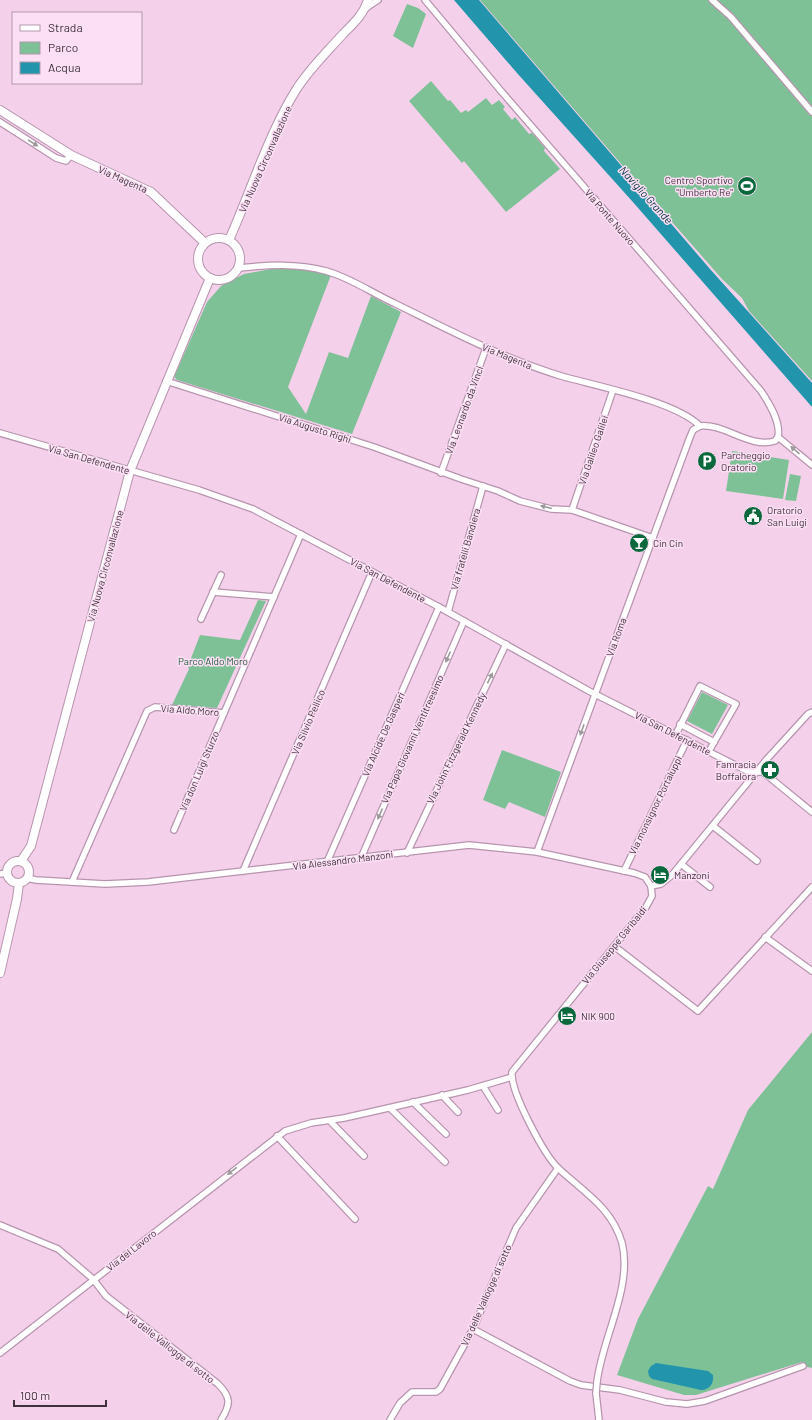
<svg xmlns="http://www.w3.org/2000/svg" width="812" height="1420" viewBox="0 0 812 1420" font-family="Barlow,sans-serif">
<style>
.green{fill:#7ec197}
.water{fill:#2295ad}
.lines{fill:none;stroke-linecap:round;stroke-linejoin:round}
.street-casing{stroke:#b795ae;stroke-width:8}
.secondary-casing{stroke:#b795ae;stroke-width:10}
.street{stroke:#fff;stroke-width:5.5}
.secondary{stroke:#fff;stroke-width:8}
.street-bridge-casing{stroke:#b795ae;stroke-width:8;stroke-linecap:butt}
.street-bridge{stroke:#fff;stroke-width:5.5}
.oneway{fill:#9f989d}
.labels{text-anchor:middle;stroke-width:3;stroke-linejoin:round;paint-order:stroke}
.street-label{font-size:10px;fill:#3f313b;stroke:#fddff5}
.poi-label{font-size:10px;fill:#3f313b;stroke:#fddff5;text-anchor:start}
.park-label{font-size:10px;fill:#215939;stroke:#fddff5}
.water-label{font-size:11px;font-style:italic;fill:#00343e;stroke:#fddff5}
</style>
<rect width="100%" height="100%" fill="#f5d0eb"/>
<g class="green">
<path d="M480 0H812V381L749 311 742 298 722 279 622 165Z"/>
<path d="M407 4 418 8 426 14 413 48 393 36Z"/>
<path d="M431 81 448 101 450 100 461 113 466 110 468 112 486 98 492 105 499 100 505 107 503 109 512 120 515 117 529 134 532 133 545 148 544 151 560 169 506 212 464 161 462 163 409 101Z"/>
<path d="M276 268 314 270 331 275 288 387 306 414 329 352 348 358 371 296 401 312 352 434 177 380 174 377 207 302 221 286 244 274Z"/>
<path d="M732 451 789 460 783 499 726 491Z"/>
<path d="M790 474 801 476 796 501 785 500Z"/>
<path d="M258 600 266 601 217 708 172 705 189 669 188 666 200 635 240 640Z"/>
<path d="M702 692 728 705 712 734 687 721Z"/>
<path d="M502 750 561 772 545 817 509 802 505 809 483 800Z"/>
<path d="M812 1032V1368L803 1366 802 1362 696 1395H684L617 1375 638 1319 708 1186 713 1189 748 1110Z"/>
</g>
<g class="water">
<path d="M454 0H479L710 269 812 383V407L632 201 517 73Z"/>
<path d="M656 1363 708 1371 713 1375C714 1383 710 1390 701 1390L652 1379 649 1376 648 1371 651 1366Z"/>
</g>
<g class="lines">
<g class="street-casing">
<g id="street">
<path d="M425 0 501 91 761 391C769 403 781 422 778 437"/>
<path d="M712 0 731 17 812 112"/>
<path d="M366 8 378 0"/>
<path d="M0 122 56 158 66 161 71 155"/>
<path d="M238 268C268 265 297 263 326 271 349 277 372 293 394 303 449 330 502 358 561 376 596 386 675 401 700 426 724 423 750 449 775 441L778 437"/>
<path d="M166 381 374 447 461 479"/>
<path d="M0 433 199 490 253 509 439 607 589 691 749 772H763L812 812"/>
<path d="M778 437 812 465"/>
<path d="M441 473 486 348"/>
<path d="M464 480 498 491 520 501 551 509 572 510 653 538"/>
<path d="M572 510 613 390"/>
<path d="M213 592 274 597"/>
<path d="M448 612 483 486"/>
<path d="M201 619 221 575"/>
<path d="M680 724 714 742"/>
<path d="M676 734 700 686 736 704 709 751"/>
<path d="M713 826 757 861"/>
<path d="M174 830 224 713"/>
<path d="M537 852 690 437 693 430 700 426"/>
<path d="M407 853 506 644"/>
<path d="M361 858 464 621"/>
<path d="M327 862 439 607"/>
<path d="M681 864 710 887"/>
<path d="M243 871 372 572"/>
<path d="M624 871 687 740"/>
<path d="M0 874 7 873"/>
<path d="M27 878 36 880 105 884 148 882 469 845 537 852 634 873 645 877 651 886"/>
<path d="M72 882 147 711 155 707 224 713 301 534"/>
<path d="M765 937 812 971"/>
<path d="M614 946 698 1011 812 887"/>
<path d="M483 1086 498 1110"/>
<path d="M442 1095 458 1112"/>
<path d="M413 1102 446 1134"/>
<path d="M390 1108 445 1162"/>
<path d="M330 1121 364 1156"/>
<path d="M277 1136 355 1219"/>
<path d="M0 1225 58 1249 93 1279 106 1296 218 1384C231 1397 231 1404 221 1420"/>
<path d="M473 1329 570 1381 581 1385 620 1390 666 1402 687 1404 705 1401 803 1366"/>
<path d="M0 1353 285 1131 311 1123 344 1118 468 1090 512 1077"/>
<path d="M597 1382C602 1338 633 1287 622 1243 612 1208 584 1192 559 1169 544 1155 510 1091 512 1072L646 907 652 896 651 886 661 884 672 875 767 759 808 714 812 712"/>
<path d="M596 1393 599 1420"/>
<path d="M390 1420 400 1403 412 1392H436L440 1389 473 1329 516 1228 558 1168"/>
</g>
</g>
<g class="secondary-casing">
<g id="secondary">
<path d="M0 110 71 155 151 192 205 243"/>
<circle cx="219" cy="259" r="21"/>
<path d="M229 240C251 191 268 135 296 90 309 69 327 52 343 34 353 24 364 14 368 0"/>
<circle cx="18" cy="872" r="11"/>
<path d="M21 861 31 846 130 471 210 278"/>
<path d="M0 973 17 899 19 883"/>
</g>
</g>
<use href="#street" class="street"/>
<use href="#secondary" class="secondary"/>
<g class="street-bridge-casing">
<path id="street-bridge" d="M596 1393 597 1382"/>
</g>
<use href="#street-bridge" class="street-bridge"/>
</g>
<defs><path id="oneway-solid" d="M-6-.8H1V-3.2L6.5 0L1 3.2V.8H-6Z"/></defs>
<g class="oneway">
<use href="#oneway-solid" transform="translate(33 143) rotate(32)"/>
<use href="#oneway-solid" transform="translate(795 450) rotate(-139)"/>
<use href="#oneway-solid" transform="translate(546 507) rotate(-166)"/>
<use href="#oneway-solid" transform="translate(448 657) rotate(114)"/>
<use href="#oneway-solid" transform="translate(490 678) rotate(-64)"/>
<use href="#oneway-solid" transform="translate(582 730) rotate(110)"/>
<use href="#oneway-solid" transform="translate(380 814) rotate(114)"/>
<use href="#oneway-solid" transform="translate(232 1171) rotate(142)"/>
</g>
<defs>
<g id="stadium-disc" transform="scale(1)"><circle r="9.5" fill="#09693d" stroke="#fddff5"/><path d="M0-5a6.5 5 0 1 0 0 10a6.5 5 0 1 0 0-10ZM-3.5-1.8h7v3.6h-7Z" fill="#fff"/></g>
<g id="parking-disc" transform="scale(1)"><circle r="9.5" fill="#09693d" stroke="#fddff5"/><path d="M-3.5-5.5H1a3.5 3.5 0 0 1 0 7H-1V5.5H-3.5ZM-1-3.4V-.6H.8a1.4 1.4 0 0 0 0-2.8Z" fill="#fff"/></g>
<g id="civic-disc" transform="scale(1)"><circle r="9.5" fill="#09693d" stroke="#fddff5"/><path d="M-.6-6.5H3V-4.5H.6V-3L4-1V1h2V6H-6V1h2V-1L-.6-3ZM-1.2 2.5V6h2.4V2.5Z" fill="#fff"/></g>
<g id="bar-disc" transform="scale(1)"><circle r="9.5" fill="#09693d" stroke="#fddff5"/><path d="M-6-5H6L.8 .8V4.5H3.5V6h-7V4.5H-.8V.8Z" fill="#fff"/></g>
<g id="pharmacy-disc" transform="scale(1)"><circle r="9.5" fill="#09693d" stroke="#fddff5"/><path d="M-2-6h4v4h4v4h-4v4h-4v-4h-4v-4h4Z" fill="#fff"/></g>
<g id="hotel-disc" transform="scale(1)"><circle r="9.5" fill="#09693d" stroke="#fddff5"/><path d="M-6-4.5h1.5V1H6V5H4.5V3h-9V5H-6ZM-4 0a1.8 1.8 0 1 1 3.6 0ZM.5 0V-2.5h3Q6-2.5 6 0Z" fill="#fff"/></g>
</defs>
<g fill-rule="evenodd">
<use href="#stadium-disc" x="747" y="186"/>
<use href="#parking-disc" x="707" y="461"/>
<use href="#civic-disc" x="753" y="516"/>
<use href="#bar-disc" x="639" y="543"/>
<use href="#pharmacy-disc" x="770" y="770"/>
<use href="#hotel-disc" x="660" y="875"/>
<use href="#hotel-disc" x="567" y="1016"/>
</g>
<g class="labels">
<g class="street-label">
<text transform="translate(265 159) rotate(-66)" y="4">Via Nuova Circonvallazione</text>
<text transform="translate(123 179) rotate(24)" y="4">Via Magenta</text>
<text transform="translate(610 217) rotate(49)" y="4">Via Ponte Nuovo</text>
<text transform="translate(507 356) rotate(22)" y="4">Via Magenta</text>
<text transform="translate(464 410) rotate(-70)" y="4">Via Leonardo da Vinci</text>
<text transform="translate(315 428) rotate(18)" y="4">Via Augusto Righi</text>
<text transform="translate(593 450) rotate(-71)" y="4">Via Galileo Galilei</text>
<text transform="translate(89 459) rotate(16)" y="4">Via San Defendente</text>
<text transform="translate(465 549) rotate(-74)" y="4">Via fratelli Bandiera</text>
<text transform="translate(105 566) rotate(-75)" y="4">Via Nuova Circonvallazione</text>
<text transform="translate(388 580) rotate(28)" y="4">Via San Defendente</text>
<text transform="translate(616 637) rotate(-70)" y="4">Via Roma</text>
<text transform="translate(190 710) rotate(4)" y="4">Via Aldo Moro</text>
<text transform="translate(308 722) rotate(-67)" y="4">Via Silvio Pellico</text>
<text transform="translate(673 733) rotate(27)" y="4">Via San Defendente</text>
<text transform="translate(383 734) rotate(-66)" y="4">Via Alcide De Gasperi</text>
<text transform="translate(412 739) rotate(-66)" y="4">Via Papa Giovanni Ventitreesimo</text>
<text transform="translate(456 748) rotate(-64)" y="4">Via John Fitzgerald Kennedy</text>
<text transform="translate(199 771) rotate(-67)" y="4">Via don Luigi Sturzo</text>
<text transform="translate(655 805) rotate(-64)" y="4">Via monsignor Portaluppi</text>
<text transform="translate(343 860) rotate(-7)" y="4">Via Alessandro Manzoni</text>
<text transform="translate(614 945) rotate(-51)" y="4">Via Giuseppe Garibaldi</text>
<text transform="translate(131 1250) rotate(-38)" y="4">Via del Lavoro</text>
<text transform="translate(486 1295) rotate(-66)" y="4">Via delle Vallogge di sotto</text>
<text transform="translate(170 1347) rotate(38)" y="4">Via delle Vallogge di sotto</text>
</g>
<g class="poi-label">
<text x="733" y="184" text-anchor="end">Centro Sportivo<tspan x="733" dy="12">"Umberto Re"</tspan></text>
<text x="721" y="459">Parcheggio<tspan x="721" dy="12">Oratorio</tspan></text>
<text x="767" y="514">Oratorio<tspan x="767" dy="12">San Luigi</tspan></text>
<text x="653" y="547">Cin Cin</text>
<text x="756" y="768" text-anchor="end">Famracia<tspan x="756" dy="12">Boffalora</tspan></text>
<text x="674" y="879">Manzoni</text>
<text x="581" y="1020">NIK 900</text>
</g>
<g class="park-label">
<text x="213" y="665">Parco Aldo Moro</text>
</g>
<g class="water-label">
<text transform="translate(646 195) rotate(48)" y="4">Naviglio Grande</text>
</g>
</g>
<rect x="12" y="12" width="130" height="72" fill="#fddff5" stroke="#b199ab"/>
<rect x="20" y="25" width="20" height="6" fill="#ffffff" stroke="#b199ab"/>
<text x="48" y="32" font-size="12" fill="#3f313b">Strada</text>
<rect x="20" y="42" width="20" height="12" fill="#7ec197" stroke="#b199ab"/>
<text x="48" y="52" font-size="12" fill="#3f313b">Parco</text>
<rect x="20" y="62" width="20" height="12" fill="#2295ad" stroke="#b199ab"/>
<text x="48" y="72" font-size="12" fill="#3f313b">Acqua</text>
<path d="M14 1400v6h92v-6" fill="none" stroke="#3f313b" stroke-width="2"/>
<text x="20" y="1400" font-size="12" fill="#3f313b" stroke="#fddff5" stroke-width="3" paint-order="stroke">100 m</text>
</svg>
